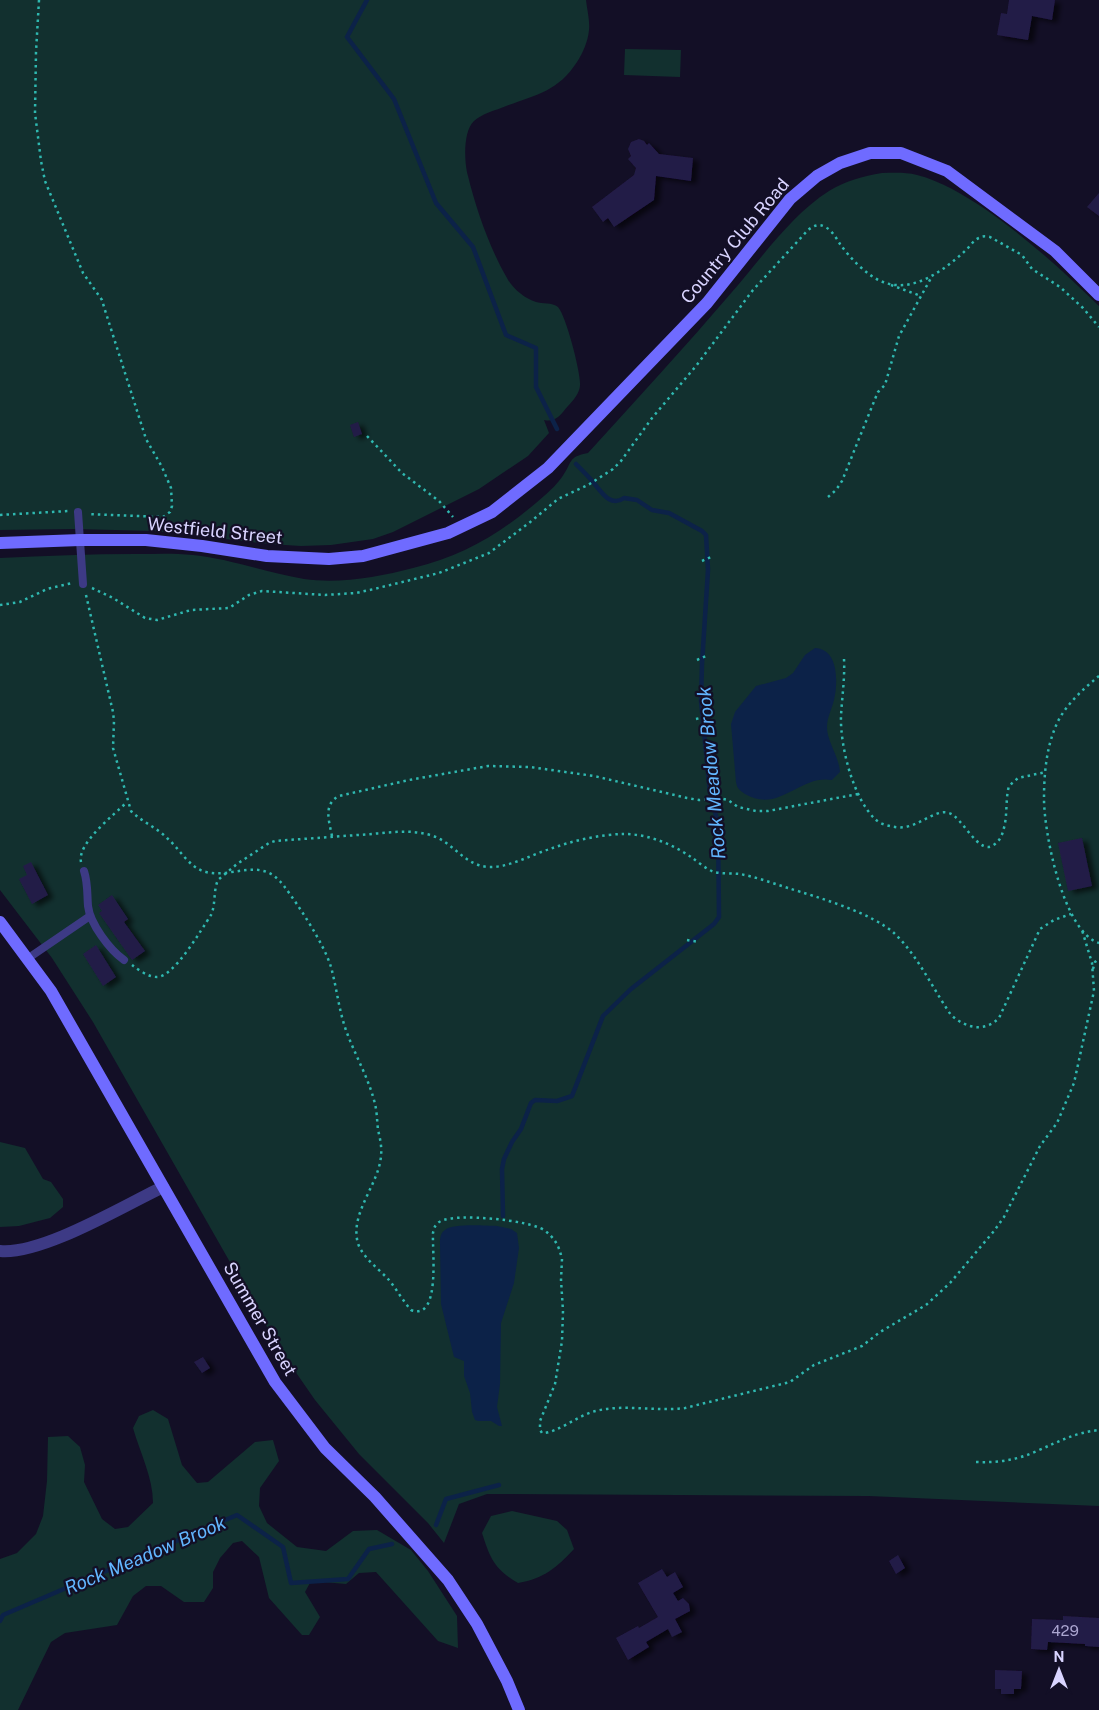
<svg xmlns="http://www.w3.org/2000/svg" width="1099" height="1710" viewBox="0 0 1099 1710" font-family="'Public Sans',sans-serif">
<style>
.green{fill:#12302f}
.water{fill:#0c2248}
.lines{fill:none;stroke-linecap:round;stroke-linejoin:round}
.stream{stroke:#0c2248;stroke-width:4.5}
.building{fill:#241b47;filter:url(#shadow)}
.path{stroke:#2fb8b0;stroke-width:2.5;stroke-dasharray:2.5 4;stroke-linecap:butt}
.lane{stroke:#3d3a85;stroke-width:8}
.street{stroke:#3d3a85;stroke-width:12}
.secondary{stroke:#6f6bff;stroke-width:12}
.labels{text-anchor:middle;stroke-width:4.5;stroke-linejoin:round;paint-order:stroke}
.number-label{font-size:15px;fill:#aca6d1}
.street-label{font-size:18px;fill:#d9d4ff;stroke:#130f26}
.water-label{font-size:19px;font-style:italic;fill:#62b6ff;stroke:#130f26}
</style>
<defs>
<filter id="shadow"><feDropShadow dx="5.5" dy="3" stdDeviation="2.5" flood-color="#0009"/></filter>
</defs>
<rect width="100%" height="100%" fill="#130f26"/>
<g class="green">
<path d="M0 0H586C587 9 590 21 589 30 588 41 583 53 577 62 557 93 534 95 501 108 493 111 482 114 474 121 463 131 464 162 468 176 476 209 490 249 507 278 512 288 525 299 536 302 542 304 552 302 558 307 566 316 580 370 580 383 581 391 574 400 568 406 561 414 556 423 544 420L549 433 528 456 479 489 393 532 373 539 331 545 301 546 269 544 154 531 75 529 0 530Z"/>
<path d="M625 49 681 50 680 77 624 75Z"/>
<path d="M882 173C894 173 905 172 917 175 941 181 964 195 985 209 1027 238 1063 271 1099 306V1506L869 1496 487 1494 459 1504 444 1543 428 1523 359 1454 315 1400 279 1348 93 1022 52 958 0 890V558C45 556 91 554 136 554 155 554 174 553 193 555 231 559 267 573 304 579 339 584 379 577 413 568 466 555 503 532 544 496 550 491 558 483 562 477 573 462 567 457 588 453 636 400 685 347 732 292 761 259 791 215 829 191 845 181 863 176 882 173Z"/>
<path d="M0 1142 25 1148 43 1179 51 1182 63 1199V1207L50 1218 19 1226 0 1227Z"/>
<path d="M153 1410 168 1419 182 1465 197 1483 208 1482 255 1442 273 1440 279 1461 260 1488 259 1506 267 1523 297 1547 326 1551 353 1531 377 1530 411 1550 428 1571 457 1616 458 1648 438 1641 376 1572 359 1573 346 1584 311 1581 305 1592 320 1617 309 1635H302L269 1598 259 1557 242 1541 233 1543 220 1558 213 1572V1588L204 1602H184L161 1586H146L133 1596 117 1625 65 1633 51 1642 18 1710H0V1559L17 1553 36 1534 43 1516 47 1481 48 1437 68 1436 80 1447 85 1465 84 1482 102 1519 115 1529 128 1527 153 1503C153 1477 140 1453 133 1428L139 1416Z"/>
<path d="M512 1511 557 1521 567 1530 574 1549C556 1568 545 1578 518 1583 494 1569 490 1558 482 1533L491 1516Z"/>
</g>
<g class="water">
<path d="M815 648C839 649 838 683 834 700 832 709 827 717 827 727 827 742 839 756 840 772L832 780C800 774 779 814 745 794 739 790 737 788 736 782L731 724 735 712 756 686 786 678 793 673 805 655Z"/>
<path d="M497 1226 511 1229 517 1233 519 1248 514 1283 501 1323 500 1384 497 1407 502 1426H499L491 1421H478L475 1420 472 1412 470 1393 464 1376V1361L454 1357 441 1304 440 1244C440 1239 440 1233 445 1230 454 1223 485 1226 497 1226Z"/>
</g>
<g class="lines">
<g class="stream">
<path d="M367 0 347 37 394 99 436 203 473 247 506 335 536 348V387L557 429"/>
<path d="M503 1216 502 1169 504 1159 512 1142 521 1129 531 1103 535 1100 557 1101 572 1096 603 1016 631 989 714 924 719 917 718 823 710 793 701 701 702 664 708 570 706 535 702 531 669 513 652 510 637 500 624 498C610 508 601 491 593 482 588 476 582 470 576 464"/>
<path d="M436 1525 446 1499 499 1485"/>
<path d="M0 1621 3 1615 237 1515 283 1547 291 1583 348 1579 369 1549 392 1544"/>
</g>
</g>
<g class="building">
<path d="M1009 0H1055L1052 20 1032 16 1028 40 997 35 1001 13 1007 14Z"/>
<path d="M639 139 644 141 647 145 649 143 659 154 693 158 691 181 656 176 654 200 614 227 608 218 603 222 592 207 634 175 636 168 628 159 631 156 628 149 631 142Z"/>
<path d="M1099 193V216L1087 207Z"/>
<path d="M358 422 362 434 354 437 350 425Z"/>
<path d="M1082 838 1092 886 1068 891 1058 843Z"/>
<path d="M31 862 48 895 32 904 19 879 27 875 23 866Z"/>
<path d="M112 895 128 919 124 922 145 951 132 960 99 913 102 911 98 905Z"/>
<path d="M96 945 116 977 103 986 83 954Z"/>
<path d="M203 1357 210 1368 202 1373 194 1362Z"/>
<path d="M898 1555 905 1568 896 1574 889 1561Z"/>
<path d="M662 1569 667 1577 675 1572 683 1587 673 1593 678 1601 683 1598 689 1604 690 1611 675 1619 682 1632 672 1637 668 1629 646 1642 649 1647 628 1660 616 1638 638 1626 639 1628 658 1617 638 1583Z"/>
<path d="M1063 1616 1099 1618V1647L1085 1646V1644L1048 1642 1047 1650 1031 1649 1032 1619 1063 1620Z"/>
<path d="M995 1670 1022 1671 1021 1689H1014V1694H1001V1689H995Z"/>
</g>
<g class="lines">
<g class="path">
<path d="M39 0 36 52 35 113 41 161 45 181 83 273 102 300 104 307 146 439 162 467 171 488 172 506 170 512 163 517 88 514"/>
<path d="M891 285 921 296"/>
<path d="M367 436 402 473 439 501 453 517"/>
<path d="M828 497 836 490 842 481 875 399 878 392 885 385 899 336 931 278"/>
<path d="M0 515 68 511"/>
<path d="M702 561 713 556"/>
<path d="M92 588 113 598 145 618 157 620 191 610 229 608 249 595 262 591 325 595 356 593 374 589 439 573 489 553 529 523 558 499 588 485 613 469 621 461 652 418 696 366 753 290 808 230C813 226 819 223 825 227 832 230 836 238 840 244 850 258 867 276 883 282 913 294 944 270 965 251 970 247 973 240 979 238 982 236 986 236 990 237L1022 255 1032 269 1060 287 1083 308 1099 327"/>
<path d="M86 595 113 712 114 721 113 748 131 811C142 822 156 827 167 838 180 849 189 868 206 872 233 879 261 855 284 886 299 906 324 944 331 967 337 989 339 1012 347 1033 356 1057 369 1079 375 1104 377 1112 377 1121 378 1130 380 1138 382 1147 381 1156 379 1183 352 1211 357 1239 359 1255 378 1268 389 1280 397 1290 403 1301 411 1310 441 1322 432 1250 433 1233 434 1228 435 1224 441 1221 457 1213 529 1220 544 1230 555 1238 559 1246 562 1259L561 1280 563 1311 562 1341 555 1384 540 1421V1430L542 1433C557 1433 576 1417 592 1412 622 1403 654 1412 685 1408L790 1382 814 1365 862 1346 880 1332 926 1305 950 1283 994 1231 1004 1217 1040 1146 1057 1123 1074 1083 1094 991 1092 963 1082 930"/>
<path d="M0 605 20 602 47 589 72 583"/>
<path d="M844 659C845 678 842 697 841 716 840 746 853 798 875 819 880 824 888 826 895 827 916 831 934 808 949 813 963 817 979 858 995 844 999 841 1002 836 1003 831 1008 817 1005 800 1009 786L1018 778 1046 772"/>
<path d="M697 660 708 655"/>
<path d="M1099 676C1082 690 1063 707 1055 728 1046 750 1044 776 1044 799 1044 832 1063 932 1099 943"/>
<path d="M696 719 708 716"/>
<path d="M332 836C329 821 323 804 339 796L409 780 488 766 530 767 594 776 687 798 699 800 719 798 728 800 738 807 756 811H768L858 794"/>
<path d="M81 862C77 843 114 815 127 802"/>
<path d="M687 940 699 942"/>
<path d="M132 965C139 970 148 977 157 977 174 977 201 930 211 915 216 904 213 891 218 880L237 864 269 843 275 841C302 839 330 837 358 835 382 834 406 828 430 835 453 841 463 865 488 867 509 868 530 855 550 849 571 841 602 834 624 834 648 834 672 844 691 857 698 862 706 869 714 872 722 874 732 873 740 874 756 877 772 883 788 888 817 897 873 913 895 934 918 956 933 989 951 1015 966 1028 984 1033 999 1018L1040 929 1054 920 1071 914"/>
<path d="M1093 969 1095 962 1099 958"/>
<path d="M976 1462C998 1463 1017 1460 1037 1451 1060 1441 1074 1433 1099 1430"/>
</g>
<g class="lane">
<path d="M78 512 83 584"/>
<path d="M84 871C88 883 87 894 88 906 90 924 110 950 124 960"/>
<path d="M27 959 90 916"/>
</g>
<path class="street" d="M0 1251C42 1255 123 1206 163 1187"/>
<g class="secondary">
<path d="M0 543 80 540H146L202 546 267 556 329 559 363 556 448 533 492 512 548 468 707 303 790 199 817 176 840 163 870 153H901L947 171 1055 251 1099 295"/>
<path d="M0 922 51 991 275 1382 325 1448 375 1497 448 1580 477 1624 507 1681 519 1710"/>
</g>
</g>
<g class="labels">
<g class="number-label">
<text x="1065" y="1636">429</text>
</g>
<g class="street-label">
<text transform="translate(735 241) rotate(-50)" y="6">Country Club Road</text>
<text transform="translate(215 531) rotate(6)" y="6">Westfield Street</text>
<text transform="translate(260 1319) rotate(60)" y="6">Summer Street</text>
</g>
<g class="water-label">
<text transform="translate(711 773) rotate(-95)" y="7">Rock Meadow Brook</text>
<text transform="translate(145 1555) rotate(-23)" y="7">Rock Meadow Brook</text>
</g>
</g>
<g transform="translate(1059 1670)" stroke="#130f26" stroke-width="4" paint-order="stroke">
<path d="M0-4L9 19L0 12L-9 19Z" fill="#d9d4ff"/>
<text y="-8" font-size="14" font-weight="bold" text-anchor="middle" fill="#d9d4ff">N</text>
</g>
</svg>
